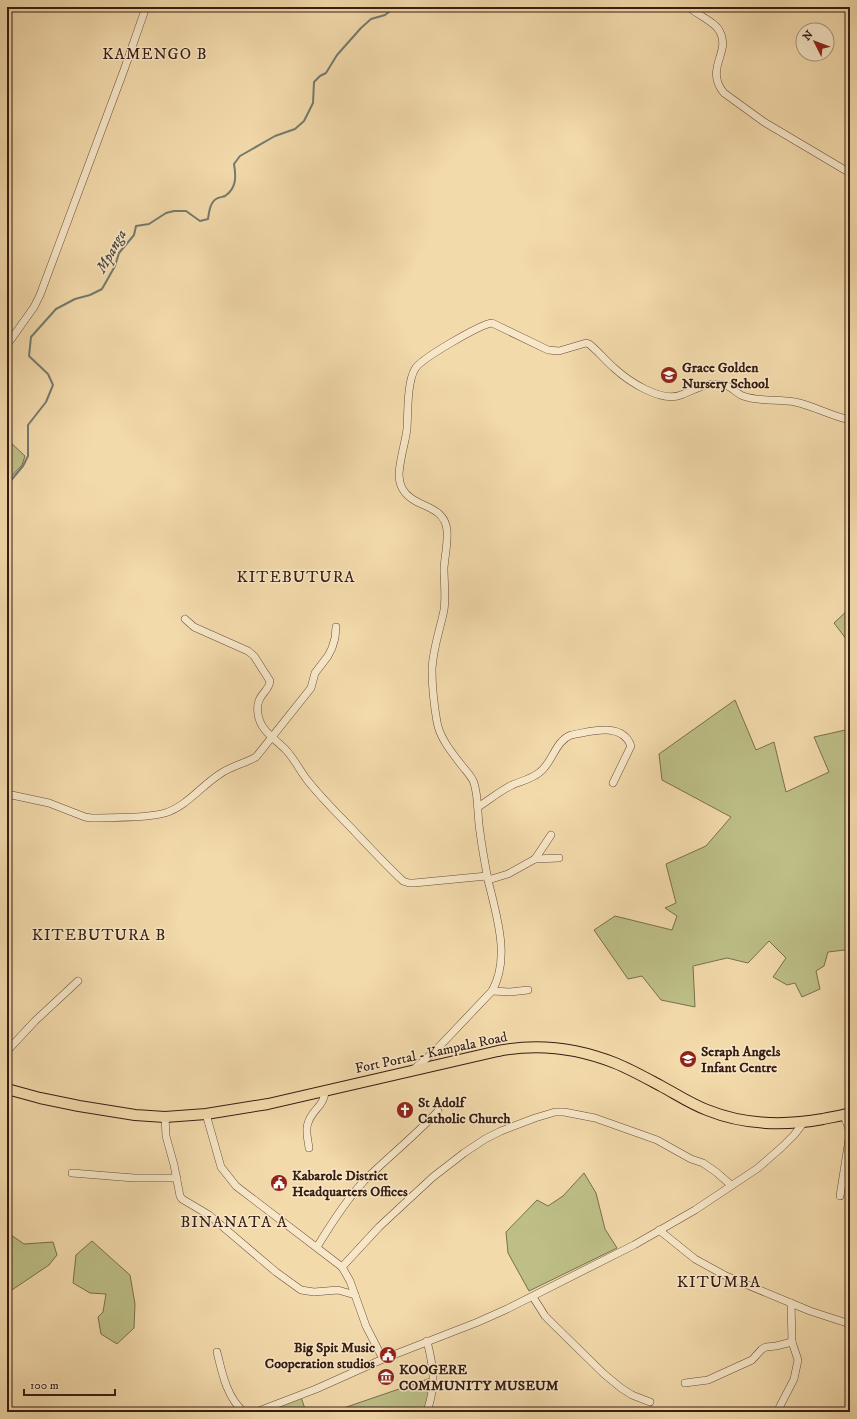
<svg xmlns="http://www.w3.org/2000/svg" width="857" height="1419" viewBox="0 0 857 1419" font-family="'IM FELL DW Pica',serif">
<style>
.green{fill:#bdbf87;stroke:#7a6e4d}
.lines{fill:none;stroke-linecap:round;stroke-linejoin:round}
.stream{stroke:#737b6f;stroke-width:2}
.minor-casing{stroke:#654c39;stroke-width:8}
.highway-casing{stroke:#361d13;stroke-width:12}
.minor{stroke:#f7e7c8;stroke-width:7}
.highway{stroke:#f3daab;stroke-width:10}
.labels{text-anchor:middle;stroke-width:3;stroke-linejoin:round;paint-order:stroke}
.poi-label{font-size:14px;font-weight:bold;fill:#361d13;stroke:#f7e7c8;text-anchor:start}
.street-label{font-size:14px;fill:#361d13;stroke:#f7e7c8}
.water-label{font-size:15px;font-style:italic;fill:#544c41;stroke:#f7e7c8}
.quarter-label{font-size:16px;letter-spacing:1px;fill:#361d13;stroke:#f7e7c8}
</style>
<rect width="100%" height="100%" fill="#f3daab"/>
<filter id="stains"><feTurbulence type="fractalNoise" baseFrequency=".005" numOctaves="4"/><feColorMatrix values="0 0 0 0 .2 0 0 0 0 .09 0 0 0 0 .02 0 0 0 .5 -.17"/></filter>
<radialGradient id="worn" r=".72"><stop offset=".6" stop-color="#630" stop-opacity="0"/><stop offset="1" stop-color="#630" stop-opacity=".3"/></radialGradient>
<g class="green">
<path d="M8 440 25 456 22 465 7 481V447Z"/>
<path d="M849 609H850V644L834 623Z"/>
<path d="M735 700 756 750 774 742 786 792 829 772 814 737 850 729V954L845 950 828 952 824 966 816 971 820 989 802 997 795 983 787 985 773 977 786 958 769 941 748 963 727 958 693 966 695 1007 661 1000 642 976 628 979 594 930 615 916 672 930 677 916 665 908 676 903 666 864 706 846 731 817 662 780 659 754Z"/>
<path d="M584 1173 596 1193 605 1229 617 1248 529 1291 508 1253 506 1232 537 1200 548 1206 563 1196Z"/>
<path d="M7 1228 11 1235 24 1244 53 1242 57 1255 49 1265 9 1292 7 1287V1264L9 1262 7 1259Z"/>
<path d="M92 1241 130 1275 135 1304 134 1328 117 1344 101 1334 98 1317 103 1312 106 1294 90 1293 73 1283 76 1255Z"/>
<path d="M431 1378 432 1387 424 1412H332Z"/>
<path d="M301 1397 306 1412H264Z"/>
</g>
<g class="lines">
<path class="stream" d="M7 485 23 466 28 456V425L46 402 53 385 48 374 29 356 31 337 56 309 75 299 90 295 102 289 115 266 119 253 134 235 136 226 149 224 166 213 174 211H186L200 221 208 219C209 212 210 203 216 199 219 197 223 197 225 196 237 188 236 176 234 164L240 156 275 136 295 129 304 121 313 103 314 82 320 76 326 73 337 55 361 28 371 19 385 15 395 7"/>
<g class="minor-casing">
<g id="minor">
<path d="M689 7C697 15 716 22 720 32 731 52 704 69 724 93L764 122 850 173"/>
<path d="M7 345 34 307 40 295 124 70 146 7"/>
<path d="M185 619 194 627 248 651 254 656 270 681C269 693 255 694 258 714 260 730 274 738 285 749 294 758 300 771 308 781 323 800 340 816 356 833 371 849 386 865 403 881L409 883H414L487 876"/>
<path d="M7 794 49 803 85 817 91 818C112 817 144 819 165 813 187 806 201 786 220 774 231 766 244 764 256 757L311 688 315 673 328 656 332 648 335 638 336 627"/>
<path d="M478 807C489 800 500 791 512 785 521 781 532 779 540 772 553 762 555 741 571 735 590 732 622 721 631 746L629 750 613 783"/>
<path d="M535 859 559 858"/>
<path d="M488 880 508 874 535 859 551 835"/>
<path d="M492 991 510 992 528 990"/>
<path d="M7 1051 35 1021 78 981"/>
<path d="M414 1069 435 1051 492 991C511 958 496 914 488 880 485 864 482 848 480 832 477 815 479 799 474 783 472 777 467 772 463 767 453 754 440 739 437 722 434 705 432 686 432 669 433 648 440 630 444 610 446 596 444 582 444 568 445 555 448 543 447 530 444 503 413 509 402 488 400 484 399 479 399 474 400 458 405 444 407 429 408 413 407 382 415 369 420 359 481 324 492 323L548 350 559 351 586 343 589 344C598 351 605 360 613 367 628 381 661 403 681 395 696 389 708 381 725 385 732 387 737 394 743 396 759 402 778 399 795 402 814 406 831 416 850 420"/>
<path d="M206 1114 221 1167 236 1186 342 1267 350 1281 366 1326 383 1359"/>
<path d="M844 1115 850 1132"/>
<path d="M165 1117 166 1136 174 1165 180 1196 182 1199 209 1215 276 1272 301 1290 314 1292 338 1290 355 1295"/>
<path d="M309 1148C308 1140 305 1130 308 1123 312 1109 325 1106 325 1090"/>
<path d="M72 1173 134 1178H177"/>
<path d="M840 1196 850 1133"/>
<path d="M659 1230 695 1259 726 1276 810 1311 850 1324"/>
<path d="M317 1247C331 1224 346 1200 364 1181 388 1157 415 1136 438 1111"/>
<path d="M342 1267 379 1227 407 1201 433 1177 464 1153 485 1139 501 1131 535 1118 555 1112H564L595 1118 657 1140 691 1159 703 1163 716 1172 731 1185"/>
<path d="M533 1297 545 1316 554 1325 604 1374 621 1388 632 1395 650 1402"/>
<path d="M217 1352C222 1373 227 1398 244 1412"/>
<path d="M685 1383 708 1380 752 1360 762 1349 766 1347 776 1346 792 1342"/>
<path d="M256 1412 316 1389 383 1359 478 1322 507 1309 634 1245 695 1210 758 1168 782 1147 794 1135 804 1122"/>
<path d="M427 1412C436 1384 434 1369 427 1341"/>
<path d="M777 1412 794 1379 798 1360 792 1342 791 1303"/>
</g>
</g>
<g class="highway-casing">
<path id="highway" d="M7 1089 40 1098 79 1106 135 1115 165 1117 206 1114 268 1104 498 1051C538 1043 577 1048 615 1063 630 1069 646 1078 661 1086 676 1094 691 1104 707 1110 744 1125 784 1126 823 1119 832 1117 841 1116 850 1113"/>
</g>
<use href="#minor" class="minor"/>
<use href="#highway" class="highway"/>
</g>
<defs>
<g id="school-disc" transform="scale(0.9)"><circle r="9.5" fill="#8f2418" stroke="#f7e7c8"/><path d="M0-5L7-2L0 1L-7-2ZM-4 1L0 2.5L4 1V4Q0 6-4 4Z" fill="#fff"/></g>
<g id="church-disc" transform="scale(0.9)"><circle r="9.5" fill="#8f2418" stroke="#f7e7c8"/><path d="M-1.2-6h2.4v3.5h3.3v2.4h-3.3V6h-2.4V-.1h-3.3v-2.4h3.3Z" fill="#fff"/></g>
<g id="civic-disc" transform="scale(0.9)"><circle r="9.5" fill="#8f2418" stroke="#f7e7c8"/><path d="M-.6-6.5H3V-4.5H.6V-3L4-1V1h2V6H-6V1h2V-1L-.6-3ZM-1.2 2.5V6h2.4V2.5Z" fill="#fff"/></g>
<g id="museum-disc" transform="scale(0.9)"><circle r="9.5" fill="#8f2418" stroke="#f7e7c8"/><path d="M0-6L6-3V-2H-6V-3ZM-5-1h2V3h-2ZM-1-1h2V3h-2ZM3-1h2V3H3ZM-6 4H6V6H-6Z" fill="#fff"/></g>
</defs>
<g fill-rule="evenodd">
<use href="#school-disc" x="669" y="375"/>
<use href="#school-disc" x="688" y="1059"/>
<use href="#church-disc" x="405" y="1110"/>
<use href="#civic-disc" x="279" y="1183"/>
<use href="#civic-disc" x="388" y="1355"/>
<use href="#museum-disc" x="386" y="1377"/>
</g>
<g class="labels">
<g class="poi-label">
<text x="682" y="372">Grace Golden<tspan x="682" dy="16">Nursery School</tspan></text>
<text x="701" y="1056">Seraph Angels<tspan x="701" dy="16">Infant Centre</tspan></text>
<text x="418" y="1107">St Adolf<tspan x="418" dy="16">Catholic Church</tspan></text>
<text x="292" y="1180">Kabarole District<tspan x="292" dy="16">Headquarters Offices</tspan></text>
<text x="375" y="1352" text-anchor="end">Big Spit Music<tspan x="375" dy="16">Cooperation studios</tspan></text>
<text x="399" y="1374">KOOGERE<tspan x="399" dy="16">COMMUNITY MUSEUM</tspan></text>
</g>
<g class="street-label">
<text transform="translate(431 1052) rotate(-12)" y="5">Fort Portal - Kampala Road</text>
</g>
<g class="water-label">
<text transform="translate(111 251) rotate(-61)" y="5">Mpanga</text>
</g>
<g class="quarter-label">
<text x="155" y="59">KAMENGO B</text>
<text x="296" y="582">KITEBUTURA</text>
<text x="99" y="940">KITEBUTURA B</text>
<text x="234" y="1227">BINANATA A</text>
<text x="719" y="1287">KITUMBA</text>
</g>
</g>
<rect width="857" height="1419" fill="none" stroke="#f3daab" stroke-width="24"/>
<rect x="8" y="8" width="841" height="1403" fill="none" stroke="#361d13" stroke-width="2"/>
<rect x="12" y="12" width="833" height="1395" fill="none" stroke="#361d13"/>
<g transform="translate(815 42) rotate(312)"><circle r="19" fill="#f7e7c8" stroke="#aa9680"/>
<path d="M0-3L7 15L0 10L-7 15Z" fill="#8f2418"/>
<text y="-6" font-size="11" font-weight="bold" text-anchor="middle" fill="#361d13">N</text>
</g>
<path d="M24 1389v6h91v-6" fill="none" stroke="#361d13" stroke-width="2"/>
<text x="30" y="1389" font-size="12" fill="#361d13" stroke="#f7e7c8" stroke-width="3" paint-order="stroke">100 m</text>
<rect width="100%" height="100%" filter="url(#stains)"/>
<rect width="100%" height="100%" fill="url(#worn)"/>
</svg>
